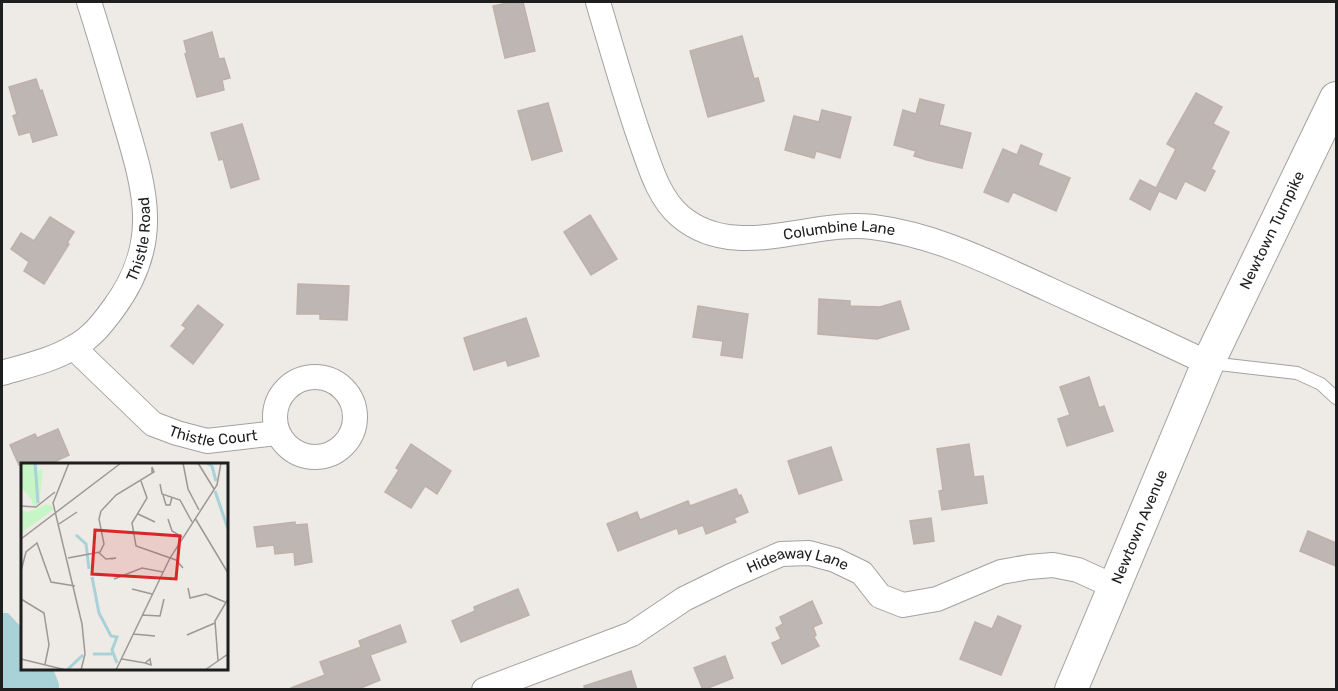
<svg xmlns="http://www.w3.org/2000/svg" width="1338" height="691" viewBox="0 0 1338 691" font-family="Rubik,sans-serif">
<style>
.water{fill:#a9d1d8}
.building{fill:#beb6b2;stroke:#bfb1a9;stroke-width:1.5}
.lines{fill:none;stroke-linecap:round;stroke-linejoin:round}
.service-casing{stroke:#a2a2a2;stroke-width:14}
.minor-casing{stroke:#a2a2a2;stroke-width:26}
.tertiary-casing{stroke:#a2a2a2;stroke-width:34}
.service{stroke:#fff;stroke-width:12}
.minor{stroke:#fff;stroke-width:24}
.tertiary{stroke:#fff;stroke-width:32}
.labels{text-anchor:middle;stroke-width:4.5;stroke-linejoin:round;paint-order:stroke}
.street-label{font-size:15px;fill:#1e1e1e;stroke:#fff}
.inset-river{fill:none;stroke:#a9d1d8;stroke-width:3}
.inset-road{fill:none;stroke:#9b9895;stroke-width:1.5}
.view{fill:#d62828;fill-opacity:0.15;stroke:#d62828;stroke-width:3}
.inset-edge{fill:none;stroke:#1e1e1e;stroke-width:3}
</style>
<rect width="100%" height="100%" fill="#eeeae5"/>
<path class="water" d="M2 613H8L22 628 21 646 22 648V668L53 669 59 684V689H2Z"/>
<g class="building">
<path d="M513 2H523L535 51 505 58 493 6Z"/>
<path d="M212 32 219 59 224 58 230 78 222 80 224 90 197 97 185 54 187 53 184 41Z"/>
<path d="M742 36 754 79 758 78 764 101 708 117 690 51Z"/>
<path d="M36 79 40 91 42 90 57 135 33 142 30 132 19 135 13 116 17 114 9 87Z"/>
<path d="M1196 93 1222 107 1213 124 1229 132 1211 169 1215 171 1205 191 1185 181 1176 199 1159 191 1150 210 1130 199 1140 180 1156 188 1176 149 1167 144Z"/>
<path d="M920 99 944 105 939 125 971 133 962 168 927 160 914 156 916 151 894 145 903 110 916 114Z"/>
<path d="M548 103 562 151 532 160 518 111Z"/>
<path d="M822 110 851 117 840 158 816 151 814 158 785 150 794 116 819 122Z"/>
<path d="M242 124 259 179 231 188 223 159 219 160 211 133Z"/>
<path d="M1021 145 1042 154 1038 165 1070 178 1056 211 1013 192 1008 202 984 192 1003 149 1017 155Z"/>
<path d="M590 215 617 259 591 275 564 232Z"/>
<path d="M50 217 74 232 67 243 69 244 44 284 24 271 29 262 11 249 21 233 34 241Z"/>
<path d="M298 284 349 286 347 320 320 319V314H297Z"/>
<path d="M819 299 850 301V306L880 307 900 301 909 329 877 339 818 334Z"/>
<path d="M198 305 223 325 193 364 171 346 186 328 182 325Z"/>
<path d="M698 306 748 314 742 358 721 355 723 341 693 337Z"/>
<path d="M526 318 539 356 508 366 506 360 474 370 464 338Z"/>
<path d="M1089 377 1099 408 1104 406 1113 431 1067 446 1058 419 1070 415 1060 387Z"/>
<path d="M58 429 69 455 47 465H19L10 445 35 434 37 438Z"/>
<path d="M411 444 451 471 437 494 425 486 411 508 385 492 399 470 396 468Z"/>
<path d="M969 444 974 477 983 476 987 503 942 510 939 491 943 490 937 449Z"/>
<path d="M831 447 842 480 799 494 788 461Z"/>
<path d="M736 489 739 496 741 495 748 512 734 518 736 522 706 534 703 525 679 534 677 528 618 551 607 524 637 512 640 520 688 501 690 506Z"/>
<path d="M931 518 934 541 914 544 910 521Z"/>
<path d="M295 522V525L307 524 312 562 295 565 294 552 275 554 274 545 257 547 254 527Z"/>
<path d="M1308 531 1336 543V566L1300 551Z"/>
<path d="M518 589 529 615 461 642 452 621 475 611 474 607Z"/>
<path d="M812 601 822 623 813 627 816 635 814 637 819 646 782 664 772 643 781 639 776 628 783 624 780 617Z"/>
<path d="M998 616 1021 626 1001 675 960 659 975 622 992 629Z"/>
<path d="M400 625 406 642 370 655 380 680 356 690H292L291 688 325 675 320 662 361 647 359 641Z"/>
<path d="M725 656 733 678 703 690 694 668Z"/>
<path d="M631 671 637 690H585L584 686Z"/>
</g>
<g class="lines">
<g class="service-casing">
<path id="service" d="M1210 363 1297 373 1321 384 1336 398"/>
</g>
<g class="minor-casing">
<g id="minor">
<path id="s1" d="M598 2C611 46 624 92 639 136 649 163 657 196 680 216 735 263 811 219 873 227 936 235 991 263 1048 289 1101 313 1155 338 1208 363"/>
<path id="s2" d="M74 348 153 424 177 433 207 441 276 433"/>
<path id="s3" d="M2 373C26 366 53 360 74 347 91 338 102 324 113 309 163 242 145 189 123 115 112 77 101 39 89 2"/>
<circle cx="315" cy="417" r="40"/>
<path id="s4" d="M484 690 632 634 684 599 731 576 781 554 809 553 835 560 862 573 880 596 903 605 937 599 1001 572 1029 567 1053 565 1078 570 1113 586"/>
</g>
</g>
<g class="tertiary-casing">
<g id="tertiary">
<path id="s5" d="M1071 690 1208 363 1336 98"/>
</g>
</g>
<use href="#service" class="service"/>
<use href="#minor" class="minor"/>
<use href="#tertiary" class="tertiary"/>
</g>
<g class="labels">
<g class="street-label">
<text dy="5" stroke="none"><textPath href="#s5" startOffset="502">Newtown Turnpike</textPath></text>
<text dy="5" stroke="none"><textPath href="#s1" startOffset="396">Columbine Lane</textPath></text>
<text dy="5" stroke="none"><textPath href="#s3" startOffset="208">Thistle Road</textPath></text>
<text dy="5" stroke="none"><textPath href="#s2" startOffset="172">Thistle Court</textPath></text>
<text dy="5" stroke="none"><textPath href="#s5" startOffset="177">Newtown Avenue</textPath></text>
<text dy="5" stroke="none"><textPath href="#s4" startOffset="344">Hideaway Lane</textPath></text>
</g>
</g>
<g transform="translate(21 463)">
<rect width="207" height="207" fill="#eeeae5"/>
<path d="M0 0H17V8L22 6 18 41 12 43 11 37 0 24ZM27 41 33 46 0 70V47L7 49Z" fill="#c6f5c6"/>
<path class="inset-river" d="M14 0 17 40M186 0 191 3 195 18M194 28 207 66M55 72 65 81 68 106M71 114 78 150 90 173 96 174 91 187 96 200M72 191H91M47 206 62 192"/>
<path class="inset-road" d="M48 0 32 40 61 161 64 191 60 207M162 0 167 26 178 47M177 0 193 26M120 18 126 35 111 60 115 83 155 97 162 105M139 21 141 31 159 37 171 59M142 32 145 42H149L151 34M0 43 15 44 34 29M117 51 134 59M174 55 207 110M147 56 151 68 161 74M38 61 56 49M0 76 100 0M77 89 85 96 95 95 90 96M47 95 79 89 83 81 78 56 80 48 95 32 133 9 131 4V10M0 108 5 89 16 80 30 119 54 123M93 116 121 105 142 109M167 125 169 135 185 131 204 139M111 126 131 131M0 136 23 150 28 182 24 201M121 152 139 153 143 136M112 171 134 173M166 172 194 160M0 196 45 207M101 196 124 200 129 196 130 202 124 200M197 198 194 158 207 136M95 207 149 95 196 22 200 0M184 207 207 191"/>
<path class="view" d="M74 67 159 73 155 116 71 111Z"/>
<rect width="207" height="207" class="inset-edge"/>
</g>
<rect width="1338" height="691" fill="none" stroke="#1e1e1e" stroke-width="6"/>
</svg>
